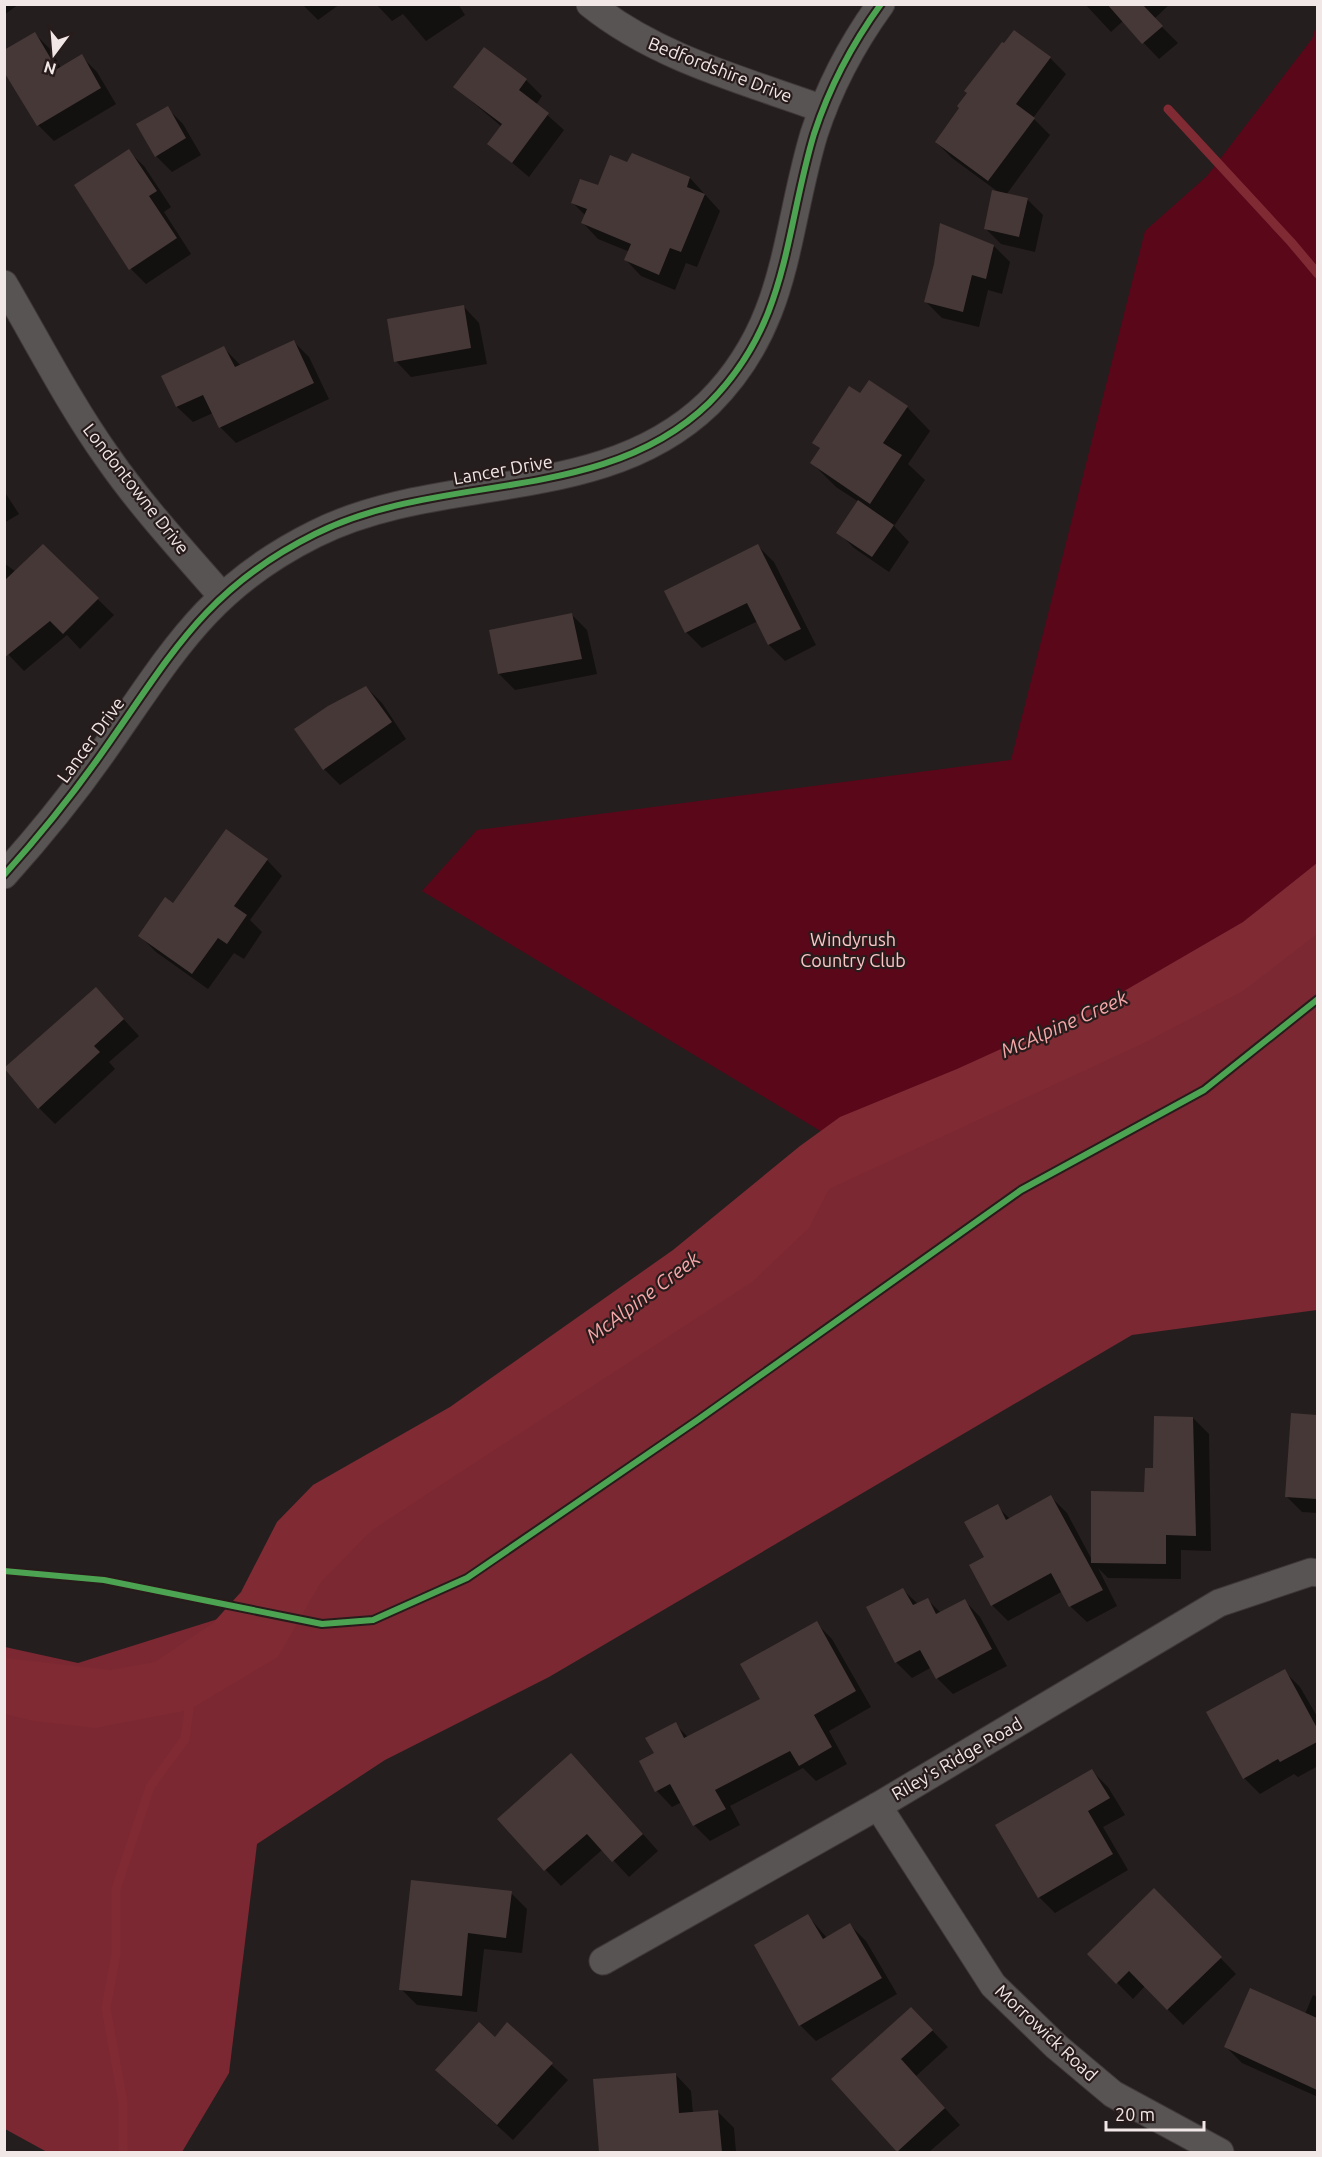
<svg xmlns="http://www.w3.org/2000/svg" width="1322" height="2157" viewBox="0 0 1322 2157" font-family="Ubuntu,sans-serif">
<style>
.green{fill:#5b071a}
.forest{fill:#7b2832}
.water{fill:#802b34}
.shadow{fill:#0007}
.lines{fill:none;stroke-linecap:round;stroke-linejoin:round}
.stream{stroke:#802b34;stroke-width:9}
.building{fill:#473838}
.minor-casing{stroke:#3f3838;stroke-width:29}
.minor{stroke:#595454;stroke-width:27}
.cycleway-casing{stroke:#281b1b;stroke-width:10}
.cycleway{stroke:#4ca352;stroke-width:6}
.labels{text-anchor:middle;stroke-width:4.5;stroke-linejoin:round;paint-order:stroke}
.street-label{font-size:18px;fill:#f1e7e7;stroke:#281b1b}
.park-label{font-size:18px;fill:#fdc6c7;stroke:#281b1b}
.water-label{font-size:20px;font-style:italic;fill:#f6a7a9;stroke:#281b1b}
</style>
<rect width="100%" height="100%" fill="#251e1e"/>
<path class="green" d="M1317 23V882L1260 932 842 1144 422 891 477 830 1011 760 1145 231 1207 176 1312 39Z"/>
<path class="forest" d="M1317 882V1310L1132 1335 549 1677 385 1760 257 1844 229 2073 182 2152H47L5 2129V1647L78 1663 221 1618 842 1144 1260 932Z"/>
<path class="water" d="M1317 863V934L1243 991 1144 1043 829 1189 809 1228 752 1282 372 1530 321 1582 278 1657 189 1710 95 1728 34 1721 5 1714V1658L110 1670 155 1662 213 1623 241 1592 277 1522 313 1485 450 1407 673 1250 800 1146 840 1117 957 1069 1107 1001 1243 922Z"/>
<g class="shadow">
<path d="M4 4H19L4 15Z"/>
<path d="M302 4H340L318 20Z"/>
<path d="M376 4H458L465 15 426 41 403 14 392 21Z"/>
<path d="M1085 4H1170L1154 19 1178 43 1159 59 1123 21 1111 32Z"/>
<path d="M1015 32 1050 58 1066 74 1033 118 1050 135 1006 195 1027 199 1043 215 1035 252 1001 244 985 228 1001 194 952 158 936 142Z"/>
<path d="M35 34 51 50 61 68 81 56 97 72 116 104 54 141 38 125Z"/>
<path d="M484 49 526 80 542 96 536 105 564 130 529 177 489 143 502 127 455 87Z"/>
<path d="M167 108 183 124 201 155 172 172 156 156Z"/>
<path d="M128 151 144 166 171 207 164 212 191 254 146 284 131 269Z"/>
<path d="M628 164 690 178 720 211 697 267 686 263 675 290 641 276 626 260 630 252 598 239 583 223 586 216 572 202 598 187Z"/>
<path d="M994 246 1010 262 1002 294 988 290 979 327 942 318 926 302Z"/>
<path d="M464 307 479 323 487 364 411 377 396 361Z"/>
<path d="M293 341 309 357 329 399 236 443 220 427 213 413 193 422 177 407 163 377 224 348 241 366Z"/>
<path d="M860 395 907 407 930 431 908 464 925 480 894 526 909 542 889 572 854 548 838 532 859 502 836 487 812 463 821 449 814 443Z"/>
<path d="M4 491 19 514 4 523Z"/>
<path d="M43 546 114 615 80 649 67 635 24 671 4 650V563L16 572Z"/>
<path d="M758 546 774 562 816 645 785 661 769 645 758 621 702 648 686 632 666 592Z"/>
<path d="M571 614 587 630 597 674 515 690 499 674Z"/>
<path d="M366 687 382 703 406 739 340 785 324 769 296 730Z"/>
<path d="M267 860 282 876 250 920 262 932 244 959 234 953 208 989 156 952 140 936 174 905Z"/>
<path d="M96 989 139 1036 109 1062 115 1069 55 1124 39 1108Z"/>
<path d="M1292 1414 1318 1416V1513L1302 1512 1286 1496Z"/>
<path d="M1193 1418 1209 1434 1211 1551 1181 1550V1579L1108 1578 1098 1568 1117 1606 1087 1622 1071 1607 1063 1591 1008 1621 992 1605 986 1558 997 1506 1010 1519 1051 1497 1067 1513 1092 1560 1146 1494 1154 1469Z"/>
<path d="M903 1590 918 1604 927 1599 941 1613 965 1601 980 1617 1007 1666 953 1694 937 1678 932 1667 912 1678 896 1662Z"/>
<path d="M816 1623 832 1639 871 1707 829 1731 847 1764 816 1781 803 1768 730 1806 740 1825 710 1841 694 1825 682 1802 672 1807 657 1791 656 1754 675 1724 689 1738 762 1700Z"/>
<path d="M1284 1671 1300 1687 1318 1718V1766L1298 1777 1294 1774 1260 1794 1244 1778Z"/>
<path d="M587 1771 658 1851 629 1877 603 1849 561 1886 499 1820Z"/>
<path d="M1092 1771 1108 1787 1125 1815 1103 1827 1128 1870 1055 1913 1039 1897Z"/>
<path d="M1154 1890 1236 1974 1183 2025 1145 1986 1133 1999 1089 1954Z"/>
<path d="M511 1893 527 1909 522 1953 484 1949 477 2012 417 2005 401 1989Z"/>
<path d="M808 1916 827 1938 850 1925 866 1941 897 1994 816 2041 800 2025Z"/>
<path d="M1313 1995 1318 1997V2097L1242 2063 1226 2047 1305 2014Z"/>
<path d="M508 2025 568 2080 513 2140 453 2086Z"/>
<path d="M927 2025 948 2047 916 2076 960 2125 929 2152H900L833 2079Z"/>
<path d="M676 2075 691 2091 693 2114 718 2112 734 2128 736 2152H601L595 2080Z"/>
</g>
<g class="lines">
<g class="stream">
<path d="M1168 109 1291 242 1318 274"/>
<path d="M123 2152V2102L106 2008 116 1954V1889L150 1787 185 1739 189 1710 187 1698"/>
</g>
</g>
<g class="building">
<path d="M1107 4H1142L1163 26 1142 44Z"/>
<path d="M1014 30 1051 57 1016 104 1035 118 988 181 935 142 959 108 957 106 967 93 964 91 1002 42 1004 43Z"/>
<path d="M35 32 57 69 82 54 101 88 37 126 4 72V50Z"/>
<path d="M484 47 527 79 519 90 549 113 512 163 487 144 502 124 453 87Z"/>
<path d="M168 106 186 138 155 157 136 124Z"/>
<path d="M129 149 157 191 149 196 177 238 129 270 74 185Z"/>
<path d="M632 153 690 177 687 187 705 194 681 252 670 248 659 275 624 260 631 244 581 223 587 209 571 203 580 179 598 185 610 155 627 162Z"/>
<path d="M992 190 1028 198 1019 237 984 229Z"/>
<path d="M940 223 994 245 986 279 972 275 963 312 924 302 934 264Z"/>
<path d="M464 305 471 348 394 362 387 319Z"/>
<path d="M294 340 314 383 219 428 203 395 176 407 161 376 224 346 235 367Z"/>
<path d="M869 380 908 406 883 443 902 455 870 504 810 463 820 448 812 443 849 386 860 393Z"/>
<path d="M858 500 894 525 872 557 836 533Z"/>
<path d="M43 544 99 598 63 634 50 621 4 658V581Z"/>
<path d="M758 544 801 629 768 645 747 603 685 633 664 591Z"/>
<path d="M572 613 582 659 498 674 489 630Z"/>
<path d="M366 686 392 722 323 770 294 729 328 706Z"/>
<path d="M226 829 268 859 234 906 247 915 227 944 218 938 192 974 138 936 165 897 173 903Z"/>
<path d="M96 987 124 1019 94 1046 100 1052 38 1109 4 1068Z"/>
<path d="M1291 1413 1317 1415V1499L1285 1497Z"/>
<path d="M1154 1416 1193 1417 1196 1536 1166 1535V1564L1091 1563V1491L1144 1492 1145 1468H1153Z"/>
<path d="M1051 1495 1103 1590 1069 1607 1051 1573 991 1606 969 1565 984 1557 964 1522 998 1504 1006 1520Z"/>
<path d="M903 1588 913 1605 928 1598 936 1614 965 1599 992 1649 936 1679 920 1650 895 1663 866 1607Z"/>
<path d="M817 1621 856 1691 814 1715 832 1747 799 1766 790 1751 715 1790 726 1809 693 1826 670 1784 655 1792 639 1761 654 1753 645 1738 676 1722 684 1738 760 1699 740 1664Z"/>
<path d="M1285 1669 1317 1728V1742L1280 1762 1278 1759 1243 1779 1206 1712Z"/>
<path d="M571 1753 643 1834 612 1862 587 1834 544 1871 497 1819Z"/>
<path d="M1092 1769 1110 1798 1088 1811 1113 1854 1038 1898 995 1825Z"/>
<path d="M411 1880 512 1891 506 1938 468 1933 462 1996 399 1990Z"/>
<path d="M1154 1888 1222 1957 1167 2010 1129 1971 1116 1984 1087 1954Z"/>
<path d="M808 1914 823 1939 850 1923 882 1978 799 2026 754 1945Z"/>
<path d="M1250 1988 1317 2018V2090L1224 2047Z"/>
<path d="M911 2007 933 2030 901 2059 945 2108 897 2152 831 2079Z"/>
<path d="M479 2022 495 2037 507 2022 553 2063 497 2125 435 2070Z"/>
<path d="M676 2073 679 2113 718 2110 722 2152H599L593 2079Z"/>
</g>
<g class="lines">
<g class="minor-casing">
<g id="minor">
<path d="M590 4C657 58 743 80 823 109"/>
<path d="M4 284C38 342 69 403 108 458 142 507 183 551 222 596"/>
<path d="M4 875C40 835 74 793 104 750 171 655 206 588 315 534 440 471 603 506 709 403 789 323 784 234 814 134 829 88 852 44 881 4"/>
<path d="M878 1806 993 1985 1057 2047 1113 2094 1220 2152"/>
<path d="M603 1961 878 1806 1219 1603 1311 1572 1318 1573"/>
</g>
</g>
<use href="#minor" class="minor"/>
<g class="cycleway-casing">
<g id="cycleway">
<path d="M4 875C40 835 74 793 104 750 171 655 206 588 315 534 440 471 603 506 709 403 789 323 784 234 814 134 829 88 852 44 881 4"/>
<path d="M4 1571 104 1580 322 1624 373 1620 467 1578 699 1419 1021 1190 1204 1090 1318 999"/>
</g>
</g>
<use href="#cycleway" class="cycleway"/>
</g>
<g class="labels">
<g class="street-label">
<text transform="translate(720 70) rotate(21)" y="6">Bedfordshire Drive</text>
<text transform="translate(503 470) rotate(-10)" y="6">Lancer Drive</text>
<text transform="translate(136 489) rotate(52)" y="6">Londontowne Drive</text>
<text transform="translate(91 740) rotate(-54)" y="6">Lancer Drive</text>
<text transform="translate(957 1759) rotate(-30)" y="6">Riley's Ridge Road</text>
<text transform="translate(1046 2033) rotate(43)" y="6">Morrowick Road</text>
</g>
<g class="park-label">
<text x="853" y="946">Windyrush<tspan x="853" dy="21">Country Club</tspan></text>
</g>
<g class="water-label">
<text transform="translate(1064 1024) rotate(-24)" y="7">McAlpine Creek</text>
<text transform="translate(643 1297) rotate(-37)" y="7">McAlpine Creek</text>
</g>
</g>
<rect width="1322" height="2157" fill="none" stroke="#f1e7e7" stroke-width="12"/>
<g transform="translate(54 54) rotate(196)" stroke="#281b1b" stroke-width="4.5" paint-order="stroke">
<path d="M0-4.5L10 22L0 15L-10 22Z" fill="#f1e7e7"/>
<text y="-9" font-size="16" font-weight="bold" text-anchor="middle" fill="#f1e7e7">N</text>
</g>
<path d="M1106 2121v9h98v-9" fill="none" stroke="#f1e7e7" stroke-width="3"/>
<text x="1115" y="2121" font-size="18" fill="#f1e7e7" stroke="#281b1b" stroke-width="4.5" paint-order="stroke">20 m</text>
</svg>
